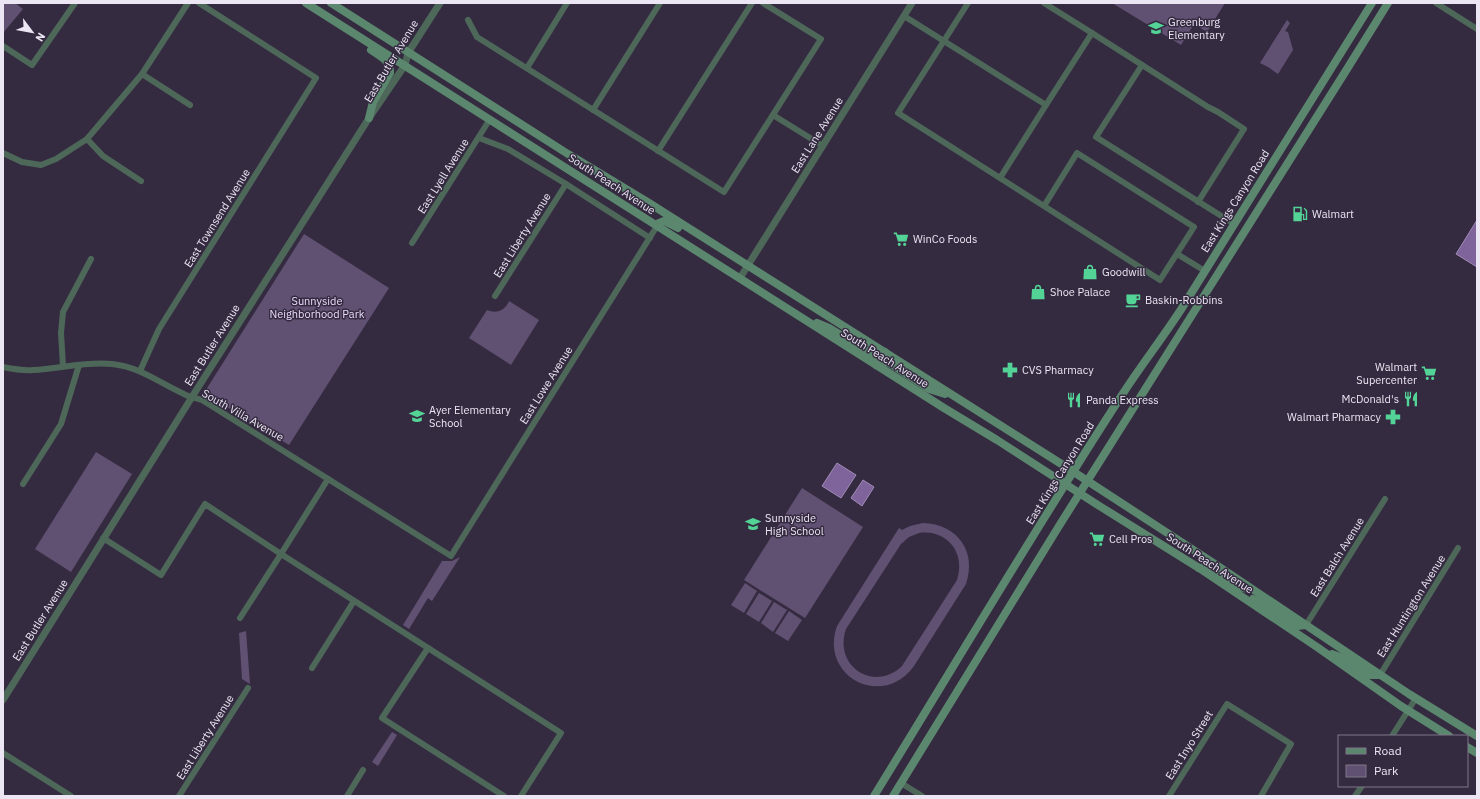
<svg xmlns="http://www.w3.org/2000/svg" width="1480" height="799" viewBox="0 0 1480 799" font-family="'IBM Plex Sans',sans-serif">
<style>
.green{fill:#605072;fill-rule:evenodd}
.water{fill:#7f649c;stroke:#a08bb6}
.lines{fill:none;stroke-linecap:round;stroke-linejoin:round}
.minor{stroke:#4d6859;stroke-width:6}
.tertiary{stroke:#4d6859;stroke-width:7}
.secondary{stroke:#5b876e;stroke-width:8}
.labels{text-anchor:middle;stroke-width:3;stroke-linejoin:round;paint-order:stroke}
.poi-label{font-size:11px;fill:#ece6f4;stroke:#352b41;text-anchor:start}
.street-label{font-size:11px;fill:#ece6f4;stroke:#352b41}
.park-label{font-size:11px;fill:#eadbfd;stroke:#352b41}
</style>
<rect width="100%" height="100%" fill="#352b41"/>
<g class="green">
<path d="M3 3H15L23 9 3 33Z"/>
<path d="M1112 3H1225L1207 32 1194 24 1181 45Z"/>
<path d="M1287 20 1290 23 1285 31 1288 32 1293 50 1278 74 1268 67 1260 63Z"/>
<path d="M304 234 389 288 289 445 204 393Z"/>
<path d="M509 301 539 320 511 365 469 338 487 310C496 314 505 311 509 301Z"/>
<path d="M96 452 132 474 71 572 35 549Z"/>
<path d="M802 488 863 527 805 618 744 580Z"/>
<path d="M923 523C958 524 977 552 966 584L914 666C882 710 819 676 837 626L899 528 902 530 910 526ZM919 533C947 529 966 553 957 580L902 666C874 693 833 666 846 629L901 544 909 537Z"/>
<path d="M460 557 432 601 428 598 409 629 403 625 442 561H452Z"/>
<path d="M745 583 757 591 744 613 731 605Z"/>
<path d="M759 593 772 601 759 622 746 614Z"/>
<path d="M774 602 787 610 773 632 761 623Z"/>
<path d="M789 611 802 620 788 641 775 633Z"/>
<path d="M246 631 250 684 242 679 239 633Z"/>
<path d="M392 732 397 735 378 766 372 762Z"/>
</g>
<g class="water">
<path d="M1477 220V267L1456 254Z"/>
<path d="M837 463 856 475 841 498 822 486Z"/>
<path d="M863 480 874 487 862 506 851 498Z"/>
</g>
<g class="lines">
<g class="minor">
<path d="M968 3 898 113 1000 178"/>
<path d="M1044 3 1092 33"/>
<path d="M1436 3 1477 29"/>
<path d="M904 16 1046 105 1000 178 1160 280 1194 227 1077 153 1044 206"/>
<path d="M468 20 477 37 724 192 821 39 763 3"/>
<path d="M3 46 32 65 75 3"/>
<path d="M1142 65 1096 137 1234 224"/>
<path d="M527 68 567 3"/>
<path d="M142 74 190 105"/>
<path d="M1046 105 1092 33 1208 107 1218 112 1244 129 1198 202"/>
<path d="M593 110 660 3"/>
<path d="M773 115 823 146"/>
<path d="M479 138 508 149 566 184 650 238"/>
<path d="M87 139 142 74 188 3"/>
<path d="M658 151 752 3"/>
<path d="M3 153 22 162 41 165 56 159 87 139 103 156 141 181"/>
<path d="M412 243 490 119"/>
<path d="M1177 254 1205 271"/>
<path d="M495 296 566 184"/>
<path d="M63 366 61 333 63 312 91 259"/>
<path d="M3 367C13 369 23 371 33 370 59 369 86 361 112 364 140 367 158 382 182 393 188 397 196 398 202 400L451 556 657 226"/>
<path d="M140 371 159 329 316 78 199 3"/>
<path d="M328 479 281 554 561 733 521 796"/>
<path d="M23 484 61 424 79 365"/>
<path d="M103 538 161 575 205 504 281 554 240 618"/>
<path d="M1306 625 1385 499"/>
<path d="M428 648 382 718 504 796"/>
<path d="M312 668 354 601"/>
<path d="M1380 675 1458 548"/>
<path d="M1392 736 1416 698"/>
<path d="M3 753 71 796"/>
<path d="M901 783 922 796"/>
<path d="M179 796 248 688"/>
<path d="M347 796 363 770"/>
<path d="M1169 796 1227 704 1291 744 1261 796"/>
<path d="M1355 796 1362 786"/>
</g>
<g class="tertiary">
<path d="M740 278 912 3"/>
<path d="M3 700 192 397 369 118 405 65 408 53 440 3"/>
</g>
<g class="secondary">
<path d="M306 3 944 408 997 440 1101 507 1199 568 1317 647 1401 706 1449 736"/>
<path d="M331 3 568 154 649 203 1063 465 1215 564 1409 694 1477 736"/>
<path d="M369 118 373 102 390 73C391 61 380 56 371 50"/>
<path d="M657 226 659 223 664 221 678 228"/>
<path d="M817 323 829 328 875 356H880L885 352"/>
<path d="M876 365 882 362 889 363 929 389 945 394"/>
<path d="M1199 568 1207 567 1238 587 1249 589"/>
<path d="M1253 599 1263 604 1297 626 1306 625"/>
<path d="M1332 654 1343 658 1369 675H1380"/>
<path d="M1467 747 1477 753"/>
<path d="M874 796C956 663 1035 529 1120 398 1139 368 1162 339 1182 308L1372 3"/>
<path d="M893 796 1059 526 1347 69 1388 3"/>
</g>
</g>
<defs>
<g id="school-bare" transform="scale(1.2)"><path d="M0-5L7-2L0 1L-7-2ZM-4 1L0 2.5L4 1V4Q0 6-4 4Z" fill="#54d396" stroke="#352b41" stroke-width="2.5" paint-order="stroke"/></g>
<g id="fuel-bare" transform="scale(1.2)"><path d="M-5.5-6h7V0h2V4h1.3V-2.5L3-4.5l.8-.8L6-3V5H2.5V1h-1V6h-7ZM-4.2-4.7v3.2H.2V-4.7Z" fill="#54d396" stroke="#352b41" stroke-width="2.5" paint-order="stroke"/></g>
<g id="supermarket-bare" transform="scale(1.2)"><path d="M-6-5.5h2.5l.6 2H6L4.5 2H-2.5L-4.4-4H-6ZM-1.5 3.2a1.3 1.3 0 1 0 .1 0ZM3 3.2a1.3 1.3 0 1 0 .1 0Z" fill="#54d396" stroke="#352b41" stroke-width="2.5" paint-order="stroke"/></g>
<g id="shop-bare" transform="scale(1.2)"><path d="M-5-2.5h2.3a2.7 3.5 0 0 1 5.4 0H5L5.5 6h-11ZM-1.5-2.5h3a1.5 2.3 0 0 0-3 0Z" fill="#54d396" stroke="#352b41" stroke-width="2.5" paint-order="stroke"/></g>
<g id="cafe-bare" transform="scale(1.2)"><path d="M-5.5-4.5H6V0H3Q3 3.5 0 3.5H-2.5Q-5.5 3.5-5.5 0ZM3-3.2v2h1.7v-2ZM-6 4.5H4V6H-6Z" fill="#54d396" stroke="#352b41" stroke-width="2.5" paint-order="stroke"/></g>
<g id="pharmacy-bare" transform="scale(1.2)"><path d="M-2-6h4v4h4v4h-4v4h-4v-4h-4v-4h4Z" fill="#54d396" stroke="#352b41" stroke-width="2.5" paint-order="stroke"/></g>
<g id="restaurant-bare" transform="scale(1.2)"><path d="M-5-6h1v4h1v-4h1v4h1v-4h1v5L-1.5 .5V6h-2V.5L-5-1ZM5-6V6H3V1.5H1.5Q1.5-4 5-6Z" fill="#54d396" stroke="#352b41" stroke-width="2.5" paint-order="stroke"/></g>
</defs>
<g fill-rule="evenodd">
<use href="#school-bare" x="1156" y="28"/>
<use href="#fuel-bare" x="1300" y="214"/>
<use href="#supermarket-bare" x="901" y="239"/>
<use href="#shop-bare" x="1090" y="272"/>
<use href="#shop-bare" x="1038" y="292"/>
<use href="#cafe-bare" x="1133" y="300"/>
<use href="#pharmacy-bare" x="1010" y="370"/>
<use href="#supermarket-bare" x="1429" y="373"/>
<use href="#restaurant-bare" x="1411" y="399"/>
<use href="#restaurant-bare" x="1074" y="400"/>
<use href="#school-bare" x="417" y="416"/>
<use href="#pharmacy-bare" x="1393" y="417"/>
<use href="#school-bare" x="753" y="524"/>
<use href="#supermarket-bare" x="1097" y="539"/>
</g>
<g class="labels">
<g class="poi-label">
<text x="1168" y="26">Greenburg<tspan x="1168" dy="13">Elementary</tspan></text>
<text x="1312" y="218">Walmart</text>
<text x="913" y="243">WinCo Foods</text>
<text x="1102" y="276">Goodwill</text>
<text x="1050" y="296">Shoe Palace</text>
<text x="1145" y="304">Baskin-Robbins</text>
<text x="1417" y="371" text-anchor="end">Walmart<tspan x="1417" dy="13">Supercenter</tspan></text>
<text x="1022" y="374">CVS Pharmacy</text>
<text x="1399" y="403" text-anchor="end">McDonald's</text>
<text x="1086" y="404">Panda Express</text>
<text x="429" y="414">Ayer Elementary<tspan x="429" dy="13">School</tspan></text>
<text x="1381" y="421" text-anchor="end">Walmart Pharmacy</text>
<text x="765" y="522">Sunnyside<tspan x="765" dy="13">High School</tspan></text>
<text x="1109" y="543">Cell Pros</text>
</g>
<g class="street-label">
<text transform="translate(391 61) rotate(-59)" y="4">East Butler Avenue</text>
<text transform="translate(817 135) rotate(-58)" y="4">East Lane Avenue</text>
<text transform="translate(443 176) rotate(-58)" y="4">East Lyell Avenue</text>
<text transform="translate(612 184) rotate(33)" y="4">South Peach Avenue</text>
<text transform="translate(1235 201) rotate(-58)" y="4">East Kings Canyon Road</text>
<text transform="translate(217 218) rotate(-58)" y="4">East Townsend Avenue</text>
<text transform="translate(522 235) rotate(-58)" y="4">East Liberty Avenue</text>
<text transform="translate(212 345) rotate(-58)" y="4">East Butler Avenue</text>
<text transform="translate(885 358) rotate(32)" y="4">South Peach Avenue</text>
<text transform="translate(546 385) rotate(-58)" y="4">East Lowe Avenue</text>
<text transform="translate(243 415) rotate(30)" y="4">South Villa Avenue</text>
<text transform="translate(1060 473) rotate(-58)" y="4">East Kings Canyon Road</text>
<text transform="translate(1337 557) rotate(-58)" y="4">East Balch Avenue</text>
<text transform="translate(1210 563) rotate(33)" y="4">South Peach Avenue</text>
<text transform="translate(1411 606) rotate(-58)" y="4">East Huntington Avenue</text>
<text transform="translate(40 620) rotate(-58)" y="4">East Butler Avenue</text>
<text transform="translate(205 737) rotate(-58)" y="4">East Liberty Avenue</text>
<text transform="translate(1189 745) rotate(-58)" y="4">East Inyo Street</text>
</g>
<g class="park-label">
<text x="317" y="305">Sunnyside<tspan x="317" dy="13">Neighborhood Park</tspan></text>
</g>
</g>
<rect width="1480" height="799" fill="none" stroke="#ece6f4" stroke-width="8"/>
<rect x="1338" y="735" width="130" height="52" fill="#352b41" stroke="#7e7689"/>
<rect x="1346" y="748" width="20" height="6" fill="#5b876e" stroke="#7e7689"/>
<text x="1374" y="755" font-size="12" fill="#ece6f4">Road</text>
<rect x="1346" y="765" width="20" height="12" fill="#605072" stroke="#7e7689"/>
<text x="1374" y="775" font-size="12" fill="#ece6f4">Park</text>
<g transform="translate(32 32) rotate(122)" stroke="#352b41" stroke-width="3" paint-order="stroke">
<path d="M0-3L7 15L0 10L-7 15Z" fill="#ece6f4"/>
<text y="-6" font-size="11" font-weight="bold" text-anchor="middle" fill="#ece6f4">N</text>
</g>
</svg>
